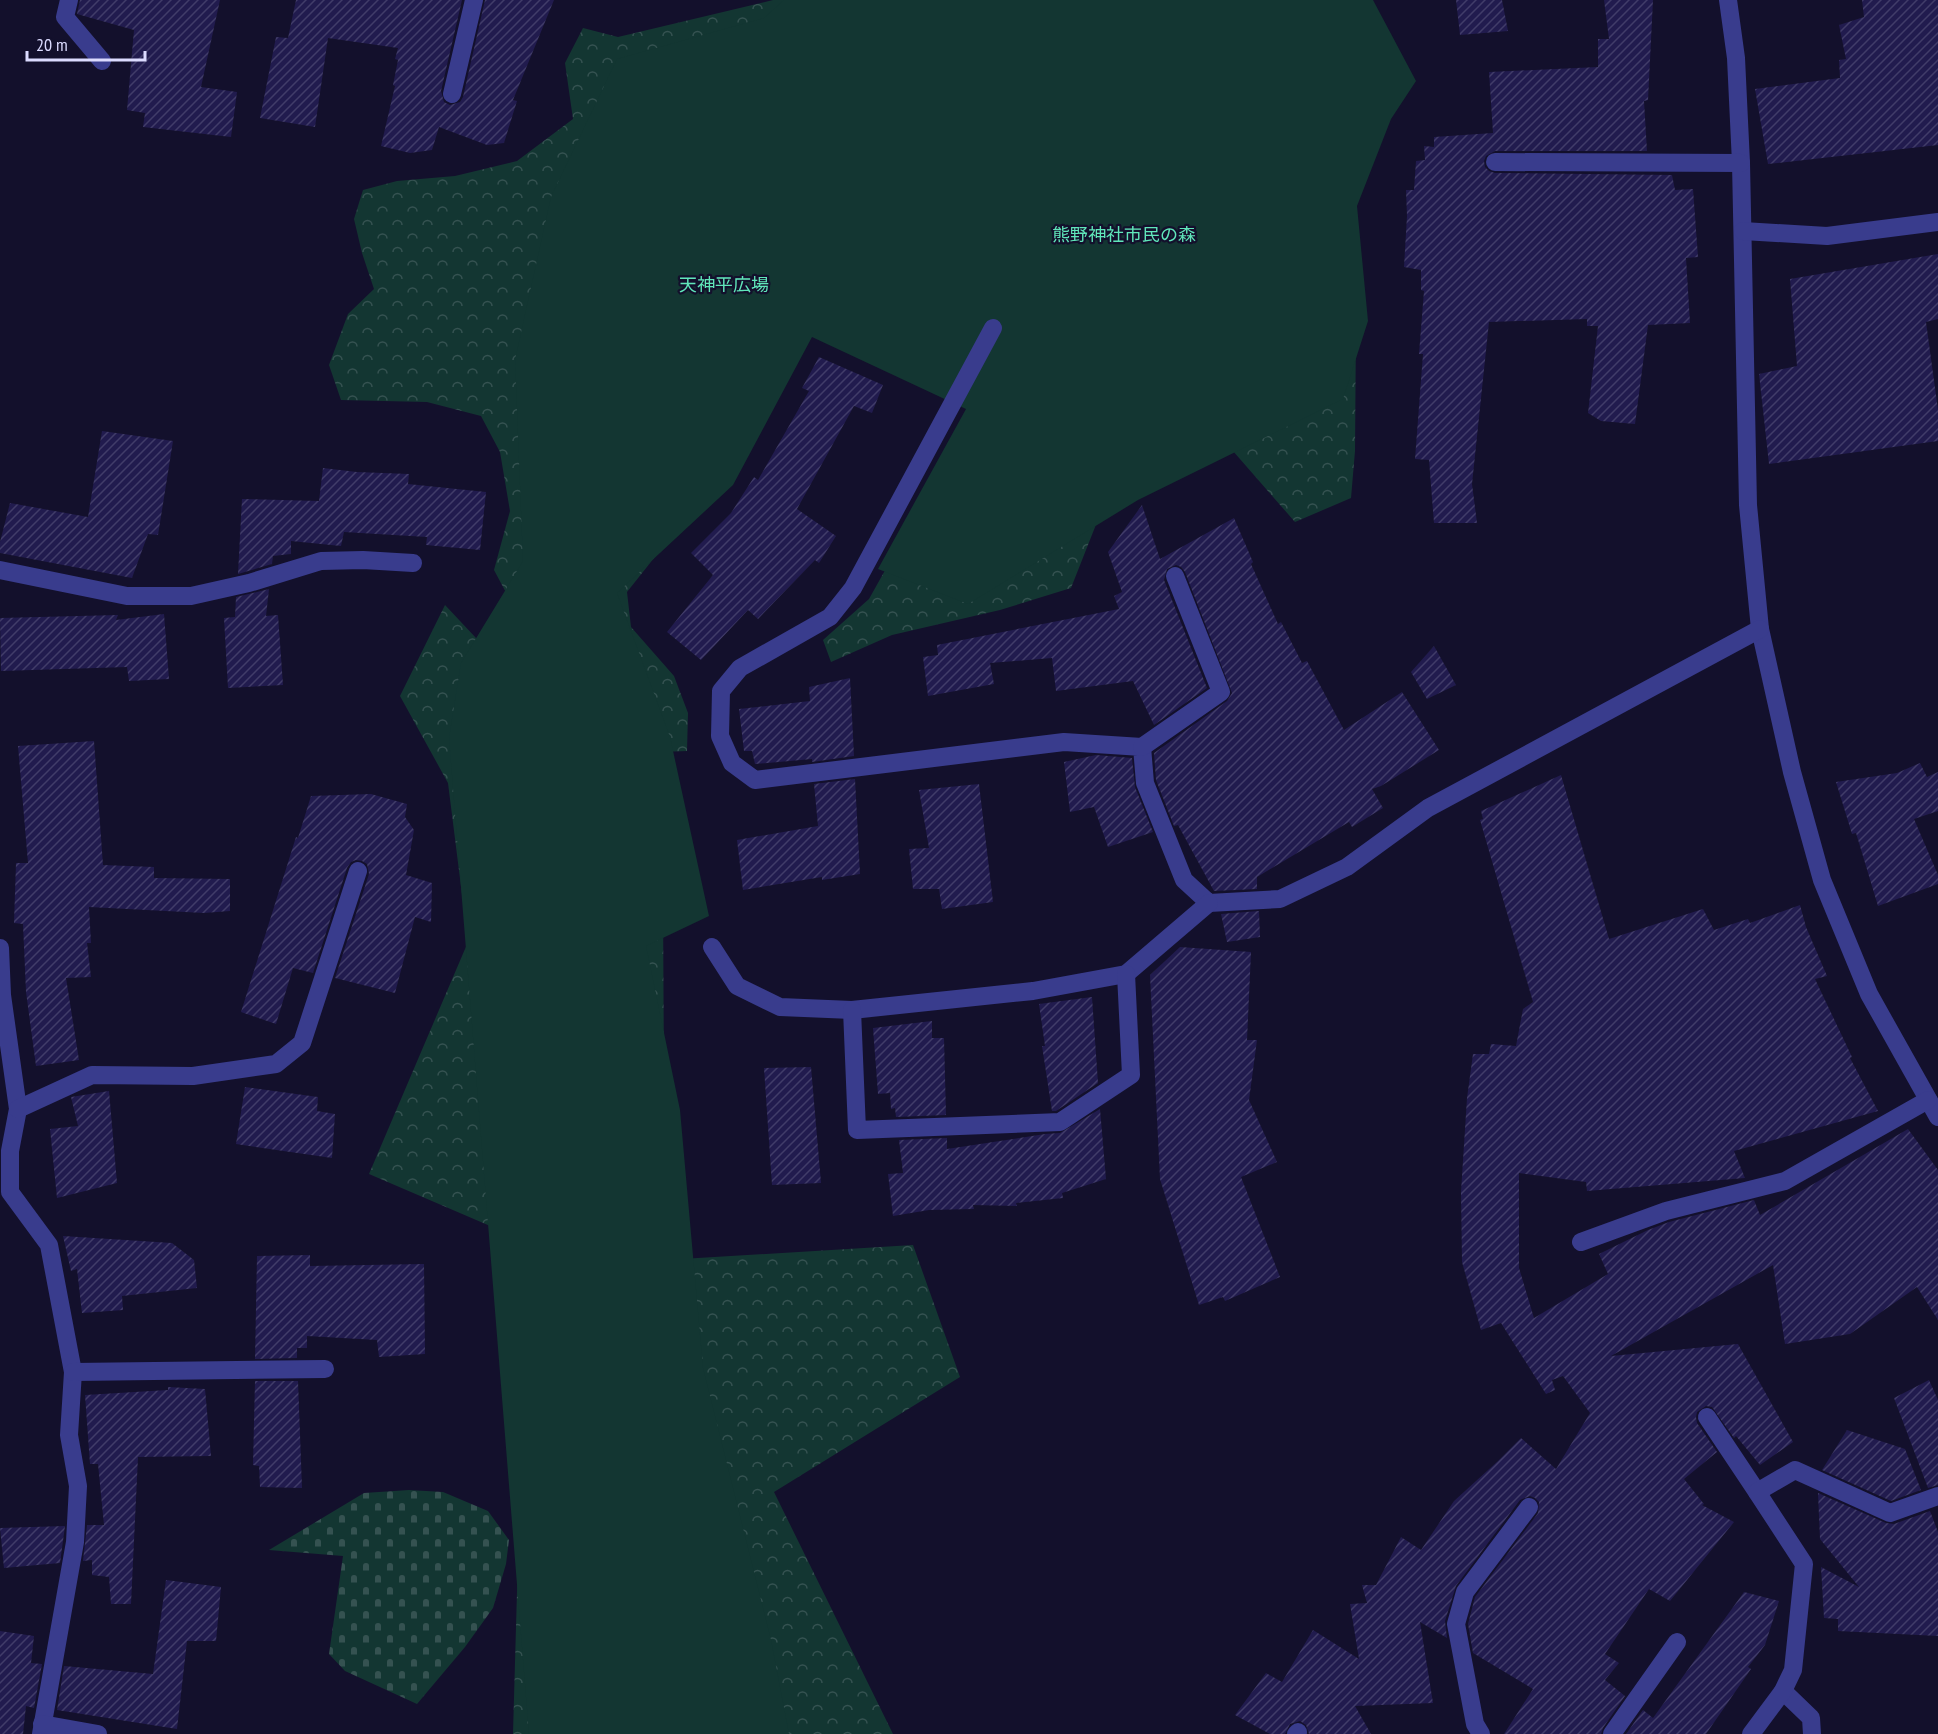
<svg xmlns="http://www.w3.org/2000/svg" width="1938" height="1734" viewBox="0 0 1938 1734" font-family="'PT Sans Narrow','Noto Sans JP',sans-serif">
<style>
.forest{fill:url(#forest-crowns)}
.cemetery{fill:url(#cemetery-stones)}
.park{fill:#133632}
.building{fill:url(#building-hatch)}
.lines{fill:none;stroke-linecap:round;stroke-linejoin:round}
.minor{stroke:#393c8d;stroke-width:18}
.labels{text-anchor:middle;stroke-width:4.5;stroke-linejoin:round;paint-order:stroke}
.park-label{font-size:18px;fill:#60e6ba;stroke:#13102c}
</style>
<defs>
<pattern id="forest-crowns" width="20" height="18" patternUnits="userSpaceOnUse" patternTransform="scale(1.5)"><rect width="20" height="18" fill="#133632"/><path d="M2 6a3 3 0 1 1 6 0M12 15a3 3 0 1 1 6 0" fill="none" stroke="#355251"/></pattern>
<pattern id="cemetery-stones" width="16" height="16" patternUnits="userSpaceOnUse" patternTransform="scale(1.5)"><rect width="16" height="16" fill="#133632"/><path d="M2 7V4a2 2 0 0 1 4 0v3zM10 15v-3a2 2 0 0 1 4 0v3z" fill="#355251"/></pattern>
<pattern id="building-hatch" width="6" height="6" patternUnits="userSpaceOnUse" patternTransform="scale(1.5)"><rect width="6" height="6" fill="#211b4e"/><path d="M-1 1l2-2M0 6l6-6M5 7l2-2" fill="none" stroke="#413c69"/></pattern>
</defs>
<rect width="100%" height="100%" fill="#13102c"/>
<g class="forest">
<path d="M773 0H1361L1347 155 1356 321 1355 451 1351 498 1295 522 1226 443 1112 484 1071 588 1000 610 892 635 831 662 823 640 869 599 1029 313 840 227 720 475 627 592 631 627 674 676 688 713 687 751 635 753 568 709 494 570 510 511 500 452 481 416 427 402 341 400 329 365 348 314 374 289 362 253 354 219 363 190 397 181 455 176 517 161 573 119 565 63 583 28 618 37Z"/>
<path d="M445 605 491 654 663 901 665 1260 913 1245 960 1377 774 1492 893 1734H513L521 1450 511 1235 369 1174 468 942 448 783 400 696Z"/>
</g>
<path class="cemetery" d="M409 1490 443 1492 488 1511 509 1540 506 1564 493 1608 465 1647 417 1704 345 1671 329 1654 343 1556 269 1550 364 1493Z"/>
<path class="park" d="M784 0H1373L1416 81 1391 119 1357 206 1368 321 1343 399 1138 500 968 604 878 569 966 409 812 337 733 485 617 593 670 737 709 916 646 946 680 1110 703 1368 771 1640 789 1734H529L449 738 461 663 523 561 515 360 551 197 617 59 764 18Z"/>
<g class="building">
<path d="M80 0H220L201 87 237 92 231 137 143 127 145 113 127 110 134 30 77 14Z"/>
<path d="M296 0H462L441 91 444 102 450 105 460 102 463 97 485 0H554L513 100 517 101 504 143 487 145 439 127 432 150 410 153 381 146 395 86 393 85 398 60 395 59 398 48 328 38 315 127 260 118 276 37 288 38Z"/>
<path d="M1456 0H1502L1508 31 1460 35Z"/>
<path d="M1604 0H1653L1648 100 1644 101 1647 151H1495L1486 156 1484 161 1485 167 1489 171 1495 173 1672 175 1675 190 1693 189 1698 257 1686 258 1690 323 1648 325 1635 424 1601 421 1588 413 1598 326H1587V319L1489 322 1472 484 1477 523H1434L1429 460 1415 459 1423 354H1419L1424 291 1421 290V270L1404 267 1407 216 1406 190H1414L1416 161 1425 160 1424 146 1434 147V137L1493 133 1489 72 1598 67V39H1609Z"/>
<path d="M1862 0H1938V145L1768 164 1755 89 1840 78 1839 60 1846 59 1839 25 1864 17Z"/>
<path d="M1938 254V319L1926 322 1938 410V441L1769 464 1759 374 1797 366 1790 279Z"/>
<path d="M819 357 883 385 872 413 854 406 797 509 836 536 819 563 815 560 758 619 748 610 701 660 667 632 713 575 691 553 731 513 754 477 758 480 809 391 802 388Z"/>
<path d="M102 431 173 441 158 535 148 534 132 578 0 553V542L10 503 88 517Z"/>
<path d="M323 468 357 472 409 474 408 484 486 492 480 550 426 545 427 537 344 532 341 546 291 541V554L273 556 272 564 238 574 242 499 319 501Z"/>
<path d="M1142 505 1160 559 1234 518 1253 562 1251 564 1278 624 1281 622 1302 663 1307 661 1344 730 1402 692 1439 750 1381 786 1372 789 1383 808 1352 827 1349 822 1257 877V889L1214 891 1178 825 1174 826 1156 780 1154 753 1227 701 1232 693 1185 572 1181 567 1176 565 1167 569 1164 580 1207 688 1154 725 1133 681 1056 691 1052 658 990 663 994 684 928 696 923 657 938 655 937 645 1119 609 1114 596 1122 592 1108 552Z"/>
<path d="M269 589 266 616 278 615 283 685 228 688 224 618 235 617 236 597Z"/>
<path d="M164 614 169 679 129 681 127 667 1 671 0 618 118 615 116 620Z"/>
<path d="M1434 646 1456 685 1427 699 1411 672Z"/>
<path d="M850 678 854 756 812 762V759L755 764 752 751H744L739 709 810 701 809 687Z"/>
<path d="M94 741 103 865 154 867V878L230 879V911L204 913 89 907 91 943H87L91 977 66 978 79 1060 36 1066 26 992 23 924 14 923 16 863H28L18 746Z"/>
<path d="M1096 755 1132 758 1135 787 1153 832 1108 847 1094 807 1070 812 1064 762Z"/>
<path d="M1920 763 1927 777 1938 772V811L1914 819 1938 875V884L1878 906 1856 833 1852 834 1836 782 1897 773Z"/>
<path d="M1561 775 1609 939 1703 909 1714 930 1748 919 1750 923 1800 905 1806 927 1827 976 1815 979 1852 1057 1850 1058 1878 1111 1734 1151 1745 1178 1587 1191 1586 1182 1519 1173V1268L1534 1318 1608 1274 1599 1254 1648 1230 1669 1222 1754 1200 1760 1215 1908 1129 1938 1170V1320L1917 1287 1850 1334 1785 1344 1773 1265 1611 1356 1738 1344 1793 1442 1760 1465 1736 1436 1734 1438 1712 1407 1706 1406 1697 1412 1696 1417 1697 1423 1717 1452 1684 1479 1704 1504 1702 1505 1734 1522 1670 1601 1649 1589 1605 1654 1619 1663 1605 1680 1625 1696 1603 1728 1601 1734H1504L1533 1689 1473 1653 1468 1624 1475 1597 1538 1513 1539 1502 1535 1498 1530 1496 1520 1500 1456 1586 1445 1621 1447 1638 1420 1622 1433 1703 1355 1706 1371 1734H1309L1306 1725 1300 1721 1290 1724 1285 1734H1270L1235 1715 1266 1673 1282 1682 1313 1630 1359 1659 1350 1604 1367 1603 1362 1585H1376L1401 1537 1421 1550 1454 1501 1498 1461 1521 1438 1556 1469 1590 1413 1563 1376 1552 1380 1555 1390 1546 1394 1501 1323 1481 1330 1462 1262 1461 1192 1467 1098 1473 1054H1489L1491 1044 1516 1046 1523 1009 1533 1002 1480 820 1483 819 1481 811Z"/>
<path d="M855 779 860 874 822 880V877L743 890 737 840 818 826 814 784Z"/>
<path d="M979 784 993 902 942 909 939 889H913L909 849 929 848 919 790Z"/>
<path d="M371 794 407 804 405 817 414 830 406 875 432 883 431 922 415 917 395 993 335 978 369 874 367 864 362 861 356 860 351 862 347 868 313 973 293 968 276 1024 241 1012 296 837 298 838 311 796Z"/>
<path d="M1259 911 1260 937 1227 942 1221 914Z"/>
<path d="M1180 947 1251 952 1247 1040H1257L1249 1100 1277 1162 1241 1177 1280 1277 1225 1301 1223 1297 1199 1305 1160 1179 1150 975Z"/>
<path d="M1092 997 1098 1083 1056 1111H1052L1042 1046H1045L1039 1004Z"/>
<path d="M932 1021V1038H944L946 1115 896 1117 895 1108 891 1109 890 1093 878 1094 873 1028Z"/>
<path d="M811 1067 821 1183 772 1185 764 1068Z"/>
<path d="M245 1087 318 1097 317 1111 335 1114 332 1158 236 1144Z"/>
<path d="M109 1091 117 1183 57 1198 50 1129 78 1126 71 1097Z"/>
<path d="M1100 1109 1106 1179 1062 1193 1063 1198 1016 1203 1017 1206 973 1205 974 1209 929 1210 893 1216 888 1174 903 1173 899 1140 947 1138V1149L1045 1134 1060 1133Z"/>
<path d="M63 1236 172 1243 194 1260 197 1288 122 1296 123 1310 82 1313 77 1269 71 1271Z"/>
<path d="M310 1255V1266L424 1264 425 1354 379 1357 377 1340 307 1336V1348H297V1358L255 1359 257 1256Z"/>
<path d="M1929 1380 1938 1400V1485L1928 1488 1894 1398Z"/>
<path d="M255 1381H298L302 1488 260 1487 259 1466 253 1465Z"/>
<path d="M168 1387 205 1389 211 1456 138 1457 131 1604H111L109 1577 92 1575V1560L83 1561 87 1525H104L98 1464H90L85 1395 168 1390Z"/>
<path d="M1847 1430 1905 1449 1921 1490 1891 1501 1822 1470Z"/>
<path d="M1818 1493 1886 1523 1894 1524 1930 1511 1938 1532V1636L1838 1631V1619L1824 1618 1821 1567 1859 1587 1820 1539Z"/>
<path d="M65 1526 60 1563 4 1568 0 1528Z"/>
<path d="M166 1580 221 1587 216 1641H187L177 1729 57 1710 64 1666 153 1674Z"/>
<path d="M1744 1592 1779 1601 1765 1645 1748 1667 1751 1669 1706 1734H1626L1643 1710 1653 1718Z"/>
<path d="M0 1631 34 1636 31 1663 42 1664 34 1708 26 1706 23 1734H0Z"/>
</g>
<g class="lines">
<g class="minor">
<path d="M69 0 65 17 102 61"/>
<path d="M1728 0 1736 58 1741 163 1748 505 1760 629 1792 772 1822 880 1869 994 1938 1117"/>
<path d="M452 94 474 0"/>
<path d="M1495 162 1741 163"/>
<path d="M1743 231 1827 236 1938 222"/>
<path d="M993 328 853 588 830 617 740 668 721 691 720 736 732 763 755 780 1064 742 1142 747 1145 783 1184 880 1209 903 1280 899 1347 867 1428 808 1760 629"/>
<path d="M0 570 127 596H191L249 583 321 561 363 560 413 563"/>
<path d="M1142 747 1221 692 1175 576"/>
<path d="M712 947 737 986 780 1007 852 1010 1033 991 1126 974 1209 903"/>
<path d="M0 948 2 995 18 1109 10 1151V1192L49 1245 73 1372 69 1435 78 1486 75 1542 41 1734"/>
<path d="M852 1010 857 1130 1060 1122 1131 1075 1126 974"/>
<path d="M18 1109 92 1075 193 1076 276 1064 302 1043 358 871"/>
<path d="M1581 1242 1666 1211 1785 1181 1928 1100"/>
<path d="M73 1372 325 1369"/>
<path d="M1707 1417 1757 1492"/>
<path d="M1783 1691 1811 1718 1812 1734"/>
<path d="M42 1724 98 1734"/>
<path d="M1296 1734 1298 1732"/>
<path d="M1481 1734 1475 1724 1456 1624 1465 1592 1529 1507"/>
<path d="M1612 1734 1677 1642"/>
<path d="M1751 1734 1783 1691 1793 1670 1804 1564 1757 1492 1795 1470 1890 1513 1938 1496"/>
</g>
</g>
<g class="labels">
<g class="park-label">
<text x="1124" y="241">熊野神社市民の森</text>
<text x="724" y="291">天神平広場</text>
</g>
</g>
<path d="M27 51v9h118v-9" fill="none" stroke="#dcdbff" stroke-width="3"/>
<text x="36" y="51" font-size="18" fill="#dcdbff" stroke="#13102c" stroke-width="4.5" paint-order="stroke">20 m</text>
</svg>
